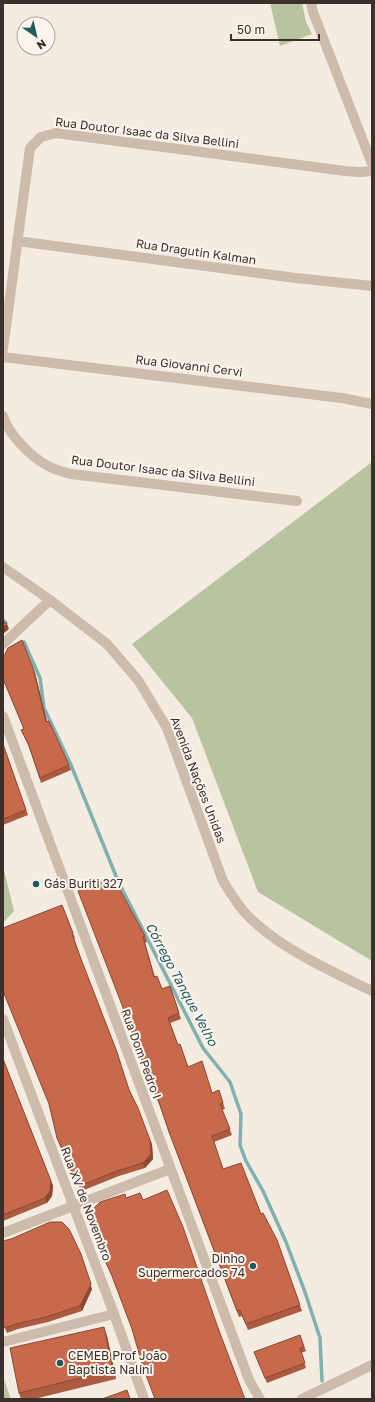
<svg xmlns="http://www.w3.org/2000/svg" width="375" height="1402" viewBox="0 0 375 1402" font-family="'Golos Text',sans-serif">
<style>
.green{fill:#b8c4a0}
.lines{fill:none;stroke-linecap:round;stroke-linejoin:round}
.stream{stroke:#7fb0b2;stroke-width:3.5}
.minor{stroke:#cdbbac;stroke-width:10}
.wall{fill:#ac5a40}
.shaded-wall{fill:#8c4a34}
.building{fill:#c8694b;stroke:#8c4a34}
.poi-dot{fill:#1f5a5e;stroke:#fbf5ee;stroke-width:1.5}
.labels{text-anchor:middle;stroke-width:4;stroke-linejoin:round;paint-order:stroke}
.street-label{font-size:12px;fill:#3b302b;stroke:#fbf5ee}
.poi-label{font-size:12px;fill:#3b302b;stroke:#fbf5ee;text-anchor:start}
.water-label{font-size:13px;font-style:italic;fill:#1f5a5e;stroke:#fbf5ee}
</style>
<rect width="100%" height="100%" fill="#f4ebe1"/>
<g class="green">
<path d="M270 3H302L306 22 312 34 280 46Z"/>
<path d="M372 462V961L258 892 192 718 132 644Z"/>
<path d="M3 866 14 911 3 923Z"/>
<path d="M3 1376 11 1399H3Z"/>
</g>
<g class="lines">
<g class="stream">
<path d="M3 620 6 623"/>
<path d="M24 642 40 678 44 708 71 765 118 881 203 1048 230 1082 241 1114 240 1145 246 1161 263 1191 286 1242 305 1292 320 1338 322 1381"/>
</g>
<g class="minor">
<path d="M311 3 313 12 372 164"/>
<path d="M17 241 296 278 372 286"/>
<path d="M3 349 30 148 41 137 56 133 345 171 360 172 372 171"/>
<path d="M3 357 342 398 372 404"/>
<path d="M3 416C9 435 30 456 48 466 55 470 64 472 71 474L297 501"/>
<path d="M3 567 50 600 107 644 138 680 167 728 223 881C231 894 238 906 248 916 281 949 331 971 372 991"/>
<path d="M3 644 50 600"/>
<path d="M3 716 249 1380 260 1399"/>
<path d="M3 1019 114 1314 144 1399"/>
<path d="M3 1233 170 1169"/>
<path d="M3 1342 114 1314"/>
<path d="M302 1399 372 1365"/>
</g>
</g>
<g class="wall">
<path d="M33 668 35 673 47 721 69 765 71 770 41 783 29 747 21 730 23 729Z"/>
<path d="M3 744 28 815 3 825Z"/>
<path d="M112 888 145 936 147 942 145 943 155 977 162 989 170 986 181 1019 170 1023 178 1045 188 1067 212 1093 219 1090 225 1109 222 1110 232 1135 214 1142 223 1169 261 1214 277 1240 302 1311 248 1330 242 1316 239 1317 171 1137 159 1104 152 1087 124 1010Z"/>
<path d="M62 905 75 938H74L82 962 130 1091 152 1144 153 1159 145 1168 119 1176 84 1190 76 1184 59 1143 49 1105Z"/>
<path d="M3 1059 53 1186 52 1196 47 1203 3 1221Z"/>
<path d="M92 1289 82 1311 48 1322 18 1329 7 1333 3 1324Z"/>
<path d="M300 1335 306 1351 301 1353 306 1368 267 1383 254 1352Z"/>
<path d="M107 1336 116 1379 34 1399H21L19 1393Z"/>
</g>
<g class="shaded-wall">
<path d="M7 624 9 629 3 634V628Z"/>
<path d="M33 668 35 673 48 726 46 722Z"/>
<path d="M150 1140 152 1144 153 1159 145 1168 143 1163Z"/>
<path d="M51 1181 53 1186 52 1196 47 1203 45 1198Z"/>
<path d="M81 1254 92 1289 82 1311 80 1306Z"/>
<path d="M104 1327 107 1336 116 1379 113 1370Z"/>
</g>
<g class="building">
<path d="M3 621 7 624 3 628Z"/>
<path d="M22 640 33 668 46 722 49 721 69 765 40 778 28 743 21 730 24 729 3 679V658L8 648Z"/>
<path d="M3 744 26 810 3 819Z"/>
<path d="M109 879 112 888 118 886 145 936 143 937 154 977 157 976 162 989 170 986 179 1013 168 1018 178 1045 180 1044 188 1067 202 1061 212 1093 219 1090 223 1103 220 1104 230 1129 212 1136 223 1169 241 1163 261 1214 263 1213 277 1240 300 1305 246 1324 240 1310 237 1311 169 1132 158 1099 150 1082 122 1005 78 891Z"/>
<path d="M62 905 73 933 72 934 81 959 117 1052 129 1090 138 1108 150 1140 151 1154 143 1163 117 1171 82 1185 75 1179 57 1138 49 1104 3 991V928Z"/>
<path d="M3 1059 51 1181 50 1191 45 1198 3 1215Z"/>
<path d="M167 1190 183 1227 218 1328 245 1399H155L143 1367 132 1329 112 1276 101 1252 90 1220V1212L100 1202 125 1194 126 1198 140 1193 143 1200Z"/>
<path d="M50 1222H62L69 1229 81 1254 91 1284 80 1306 46 1317 16 1324 5 1328 3 1324V1241L11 1239Z"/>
<path d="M104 1327 113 1370 19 1393 10 1348Z"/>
<path d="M300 1335 304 1347 300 1348 305 1363 265 1378 254 1352Z"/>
<path d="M127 1390 130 1399H102Z"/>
</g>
<g class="poi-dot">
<circle cx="36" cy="884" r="4"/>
<circle cx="253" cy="1266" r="4"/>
<circle cx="60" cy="1363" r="4"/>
</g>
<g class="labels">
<g class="street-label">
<text transform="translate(147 133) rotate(7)" y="4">Rua Doutor Isaac da Silva Bellini</text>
<text transform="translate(196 252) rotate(8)" y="4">Rua Dragutin Kalman</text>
<text transform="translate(189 366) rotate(7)" y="4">Rua Giovanni Cervi</text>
<text transform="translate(163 471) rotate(7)" y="4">Rua Doutor Isaac da Silva Bellini</text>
<text transform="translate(198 780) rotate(69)" y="4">Avenida Nações Unidas</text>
<text transform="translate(141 1054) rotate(70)" y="4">Rua Dom Pedro I</text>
<text transform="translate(86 1204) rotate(69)" y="4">Rua XV de Novembro</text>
</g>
<g class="poi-label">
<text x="44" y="888">Gás Buriti 327</text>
<text x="245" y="1263" text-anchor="end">Dinho<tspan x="245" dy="14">Supermercados 74</tspan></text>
<text x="68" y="1360">CEMEB Prof João<tspan x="68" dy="14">Baptista Nalini</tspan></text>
</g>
<g class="water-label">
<text transform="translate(182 984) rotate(62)" y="5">Córrego Tanque Velho</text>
</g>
</g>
<rect width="375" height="1402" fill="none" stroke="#3b302b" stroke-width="8"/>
<g transform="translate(36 36) rotate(146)"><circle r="19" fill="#fbf5ee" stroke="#aea6a0"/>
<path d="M0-3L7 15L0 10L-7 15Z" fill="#1f5a5e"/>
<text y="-6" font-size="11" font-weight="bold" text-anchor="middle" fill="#3b302b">N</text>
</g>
<path d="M231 34v6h88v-6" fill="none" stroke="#3b302b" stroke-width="2"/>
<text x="237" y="34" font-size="12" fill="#3b302b" stroke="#fbf5ee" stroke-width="3" paint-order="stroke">50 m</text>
</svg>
